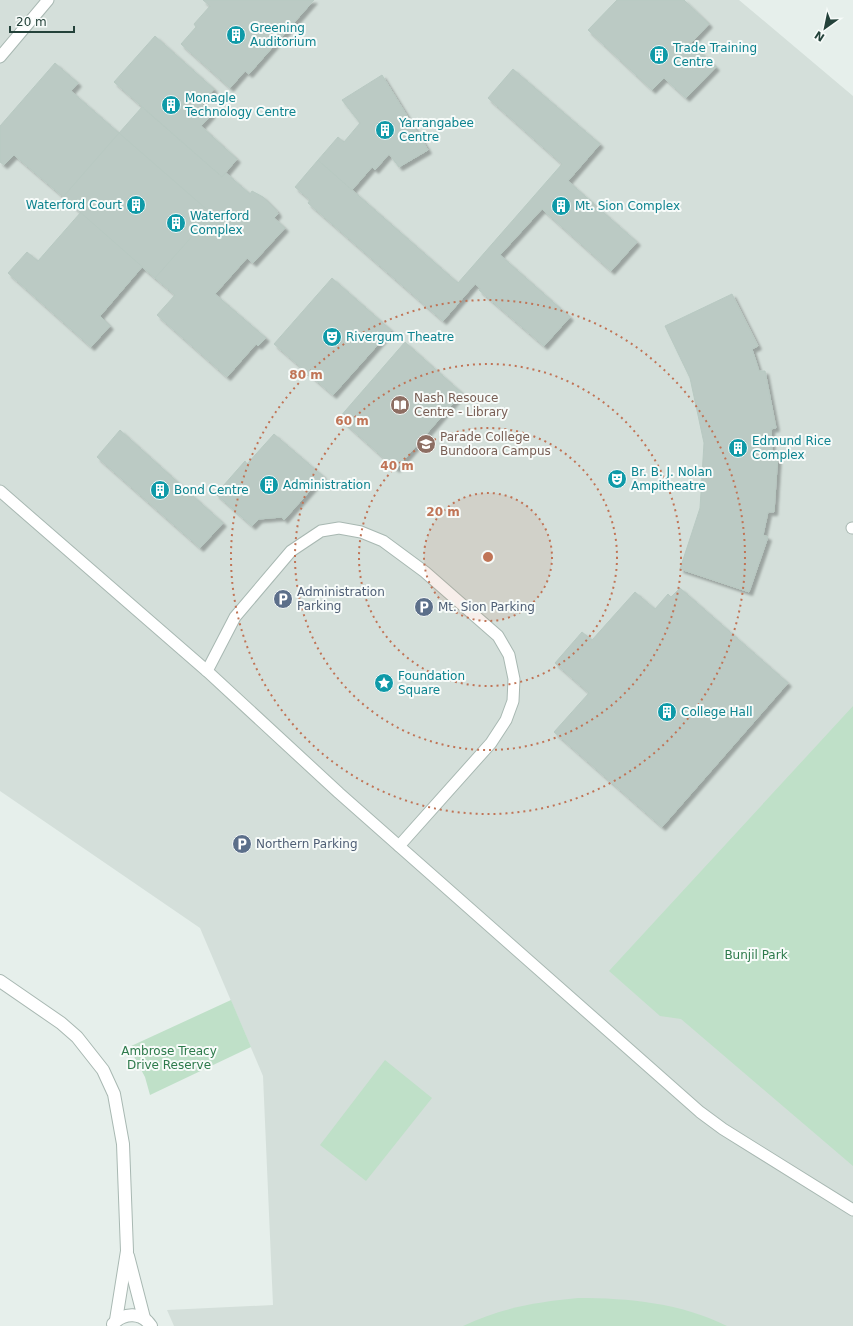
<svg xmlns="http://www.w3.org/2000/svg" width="853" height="1326" viewBox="0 0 853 1326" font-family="'DejaVu Sans',sans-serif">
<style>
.built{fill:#d4dfda}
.green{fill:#bfe0c8}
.building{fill:#bbcac4;stroke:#b8c9c2;filter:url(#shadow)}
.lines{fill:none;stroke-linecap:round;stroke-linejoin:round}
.service-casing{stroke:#a8b8b2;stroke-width:13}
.minor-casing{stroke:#a8b8b2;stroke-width:14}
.service{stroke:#fff;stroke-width:11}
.minor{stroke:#fff;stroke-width:12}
.ring{fill:none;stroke:#c07456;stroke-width:2;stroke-dasharray:2 4}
.labels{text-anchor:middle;stroke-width:4;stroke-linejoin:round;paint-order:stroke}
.culture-label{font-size:12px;fill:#0d838f;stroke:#f7fbf9;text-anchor:start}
.education-label{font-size:12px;fill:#785e54;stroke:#f7fbf9;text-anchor:start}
.service-label{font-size:12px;fill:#4e5e75;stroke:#f7fbf9;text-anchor:start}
.park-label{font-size:12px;fill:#2d7a4b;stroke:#f7fbf9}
.centre{fill:#c07456;stroke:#f7fbf9;stroke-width:2}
.ring-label{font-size:12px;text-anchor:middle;font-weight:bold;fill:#c07456;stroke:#f7fbf9;stroke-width:4;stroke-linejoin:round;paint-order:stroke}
</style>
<defs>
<filter id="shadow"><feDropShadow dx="3.5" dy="3.5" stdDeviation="1" flood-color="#0004"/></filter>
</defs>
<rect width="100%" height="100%" fill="#e6efeb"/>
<path class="built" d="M0 0H739L853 96V1326H174L167 1310 273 1305 263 1076 200 928 0 791Z"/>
<g class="green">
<path d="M853 706V1166L681 1019 660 1016 609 971Z"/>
<path d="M231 1000 251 1047 150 1095 145 1077 129 1047Z"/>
<path d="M385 1060 432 1098 366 1181 320 1145Z"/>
<path d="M578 1298C629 1298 681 1303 727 1326H463C501 1308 536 1302 578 1298Z"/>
</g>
<g class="building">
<path d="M203 0H314L249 74 245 71 230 88 181 44 196 27 194 24 210 6Z"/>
<path d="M617 0H684L709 24 691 43 716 67 686 98 664 78 652 90 588 30Z"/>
<path d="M155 36 214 89 201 103 212 114 201 126 237 159 222 177 114 82Z"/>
<path d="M55 63 78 83 71 91 119 133 142 107 222 177 226 173 250 194 252 191 263 197 276 210 278 214 274 218 285 228 253 263 247 258 215 294 266 338 258 346 256 344 227 377 157 315 175 295 142 267 100 316 110 326 91 347 8 273 27 252 38 261 81 212 14 155 4 165 0 162V126Z"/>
<path d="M513 69 600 144 568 181 637 242 611 271 542 209 500 255 570 317 544 346 479 290 480 288 475 284 443 321 308 203 310 200 295 187 318 160 458 283 562 164 488 98Z"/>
<path d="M382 75 428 150 399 167 389 154 375 170 372 167 352 190 318 160 338 137 344 142 360 123 342 100Z"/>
<path d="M119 133 212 214 155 278 63 197Z"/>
<path d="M332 278 391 330 333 395 274 344Z"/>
<path d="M732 294 758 346 752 349 759 371H765L776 428 771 429 772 453H778L774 512H768L763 535 768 537 749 592 680 569 700 508 704 443 690 378 665 326Z"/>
<path d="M405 342 462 393 396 469 339 418Z"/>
<path d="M120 430 223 523 200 548 97 457Z"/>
<path d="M274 434 323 476 284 520 282 517 259 519 252 526 216 494 245 461 247 464Z"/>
<path d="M680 588 788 683 662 827 554 732 589 693 555 663 582 632 592 640 635 592 655 609 668 594 671 597Z"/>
</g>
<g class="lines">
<g class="service-casing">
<g id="service">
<path d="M0 57 48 0"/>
<path d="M0 491 207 671 339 793 700 1112 723 1129 853 1210"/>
<path d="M852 528H853"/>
<path d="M207 671 235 617 291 551 321 531 339 528 361 532 383 541 425 572 498 636 509 655 514 679 513 701 506 720 491 743 399 846"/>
</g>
</g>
<g class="minor-casing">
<g id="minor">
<path d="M0 981 61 1023 77 1037 103 1070 114 1094 123 1144 127 1251 116 1320"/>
<path d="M128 1256 144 1318"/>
<path d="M113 1324C124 1312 142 1312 151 1326"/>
</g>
</g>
<use href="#service" class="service"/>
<use href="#minor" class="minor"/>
</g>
<circle cx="488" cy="557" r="64" fill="#c07456" fill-opacity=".12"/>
<g class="ring">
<circle cx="488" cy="557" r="64"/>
<circle cx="488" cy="557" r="129"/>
<circle cx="488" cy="557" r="193"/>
<circle cx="488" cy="557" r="257"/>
</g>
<defs>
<g id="building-disc" transform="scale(1)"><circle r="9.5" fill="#0f9aa8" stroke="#f7fbf9"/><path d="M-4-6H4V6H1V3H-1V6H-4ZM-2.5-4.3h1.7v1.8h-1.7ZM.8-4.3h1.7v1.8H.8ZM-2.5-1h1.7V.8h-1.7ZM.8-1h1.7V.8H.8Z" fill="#fff"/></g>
<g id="theatre-disc" transform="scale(1)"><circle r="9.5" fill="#0f9aa8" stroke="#f7fbf9"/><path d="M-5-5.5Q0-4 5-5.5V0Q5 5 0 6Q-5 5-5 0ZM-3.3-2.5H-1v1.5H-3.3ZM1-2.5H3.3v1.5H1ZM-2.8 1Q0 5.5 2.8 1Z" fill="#fff"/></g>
<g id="library-disc" transform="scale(1)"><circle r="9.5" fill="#8d6e63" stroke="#f7fbf9"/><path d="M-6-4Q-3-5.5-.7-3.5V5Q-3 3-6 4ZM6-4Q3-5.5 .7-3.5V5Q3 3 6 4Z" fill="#fff"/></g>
<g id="school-disc" transform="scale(1)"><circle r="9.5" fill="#8d6e63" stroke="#f7fbf9"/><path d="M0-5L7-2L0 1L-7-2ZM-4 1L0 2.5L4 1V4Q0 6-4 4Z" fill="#fff"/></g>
<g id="parking-disc" transform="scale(1)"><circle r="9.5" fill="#5c6f8a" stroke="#f7fbf9"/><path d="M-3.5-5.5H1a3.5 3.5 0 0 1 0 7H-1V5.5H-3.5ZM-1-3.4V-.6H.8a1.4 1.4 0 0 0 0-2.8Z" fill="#fff"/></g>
<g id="sight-disc" transform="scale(1)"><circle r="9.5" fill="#0f9aa8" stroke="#f7fbf9"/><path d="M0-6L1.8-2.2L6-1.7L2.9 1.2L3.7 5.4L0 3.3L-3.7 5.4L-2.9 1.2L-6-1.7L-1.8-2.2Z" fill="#fff"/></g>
</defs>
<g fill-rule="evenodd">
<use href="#building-disc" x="236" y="35"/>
<use href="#building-disc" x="659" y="55"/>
<use href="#building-disc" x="171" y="105"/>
<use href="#building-disc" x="385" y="130"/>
<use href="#building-disc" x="136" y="205"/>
<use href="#building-disc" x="561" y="206"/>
<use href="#building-disc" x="176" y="223"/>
<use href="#theatre-disc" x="332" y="337"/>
<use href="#library-disc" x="400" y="405"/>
<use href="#school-disc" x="426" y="444"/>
<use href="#building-disc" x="738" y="448"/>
<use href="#theatre-disc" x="617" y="479"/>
<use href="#building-disc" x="269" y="485"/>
<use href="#building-disc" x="160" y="490"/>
<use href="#parking-disc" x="283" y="599"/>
<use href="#parking-disc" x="424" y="607"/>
<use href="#sight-disc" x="384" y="683"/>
<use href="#building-disc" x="667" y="712"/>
<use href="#parking-disc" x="242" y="844"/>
</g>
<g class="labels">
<g class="culture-label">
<text x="250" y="32">Greening<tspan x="250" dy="14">Auditorium</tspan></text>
<text x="673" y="52">Trade Training<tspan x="673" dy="14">Centre</tspan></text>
<text x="185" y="102">Monagle<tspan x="185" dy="14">Technology Centre</tspan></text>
<text x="399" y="127">Yarrangabee<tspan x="399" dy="14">Centre</tspan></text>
<text x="122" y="209" text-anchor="end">Waterford Court</text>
<text x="575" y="210">Mt. Sion Complex</text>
<text x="190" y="220">Waterford<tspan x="190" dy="14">Complex</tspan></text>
<text x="346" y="341">Rivergum Theatre</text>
<text x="752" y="445">Edmund Rice<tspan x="752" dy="14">Complex</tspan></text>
<text x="631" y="476">Br. B. J. Nolan<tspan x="631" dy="14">Ampitheatre</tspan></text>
<text x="283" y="489">Administration</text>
<text x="174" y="494">Bond Centre</text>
<text x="398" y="680">Foundation<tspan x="398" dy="14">Square</tspan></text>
<text x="681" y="716">College Hall</text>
</g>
<g class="education-label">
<text x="414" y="402">Nash Resouce<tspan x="414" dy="14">Centre - Library</tspan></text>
<text x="440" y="441">Parade College<tspan x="440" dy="14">Bundoora Campus</tspan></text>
</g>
<g class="service-label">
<text x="297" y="596">Administration<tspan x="297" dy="14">Parking</tspan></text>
<text x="438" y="611">Mt. Sion Parking</text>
<text x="256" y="848">Northern Parking</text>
</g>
<g class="park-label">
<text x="756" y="959">Bunjil Park</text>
<text x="169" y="1055">Ambrose Treacy<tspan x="169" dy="14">Drive Reserve</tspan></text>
</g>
</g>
<circle cx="488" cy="557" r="6" class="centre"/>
<g class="ring-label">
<text x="306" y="379">80 m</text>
<text x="352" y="425">60 m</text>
<text x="397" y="470">40 m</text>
<text x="443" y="516">20 m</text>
</g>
<g transform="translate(825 28) rotate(213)" stroke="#f7fbf9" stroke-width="3" paint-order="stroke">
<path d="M0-3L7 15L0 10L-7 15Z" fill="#24423a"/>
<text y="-6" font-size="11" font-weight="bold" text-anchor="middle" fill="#24423a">N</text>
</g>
<path d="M10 26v6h64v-6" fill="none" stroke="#24423a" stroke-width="2"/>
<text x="16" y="26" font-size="12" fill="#24423a" stroke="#f7fbf9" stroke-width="3" paint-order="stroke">20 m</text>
</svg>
